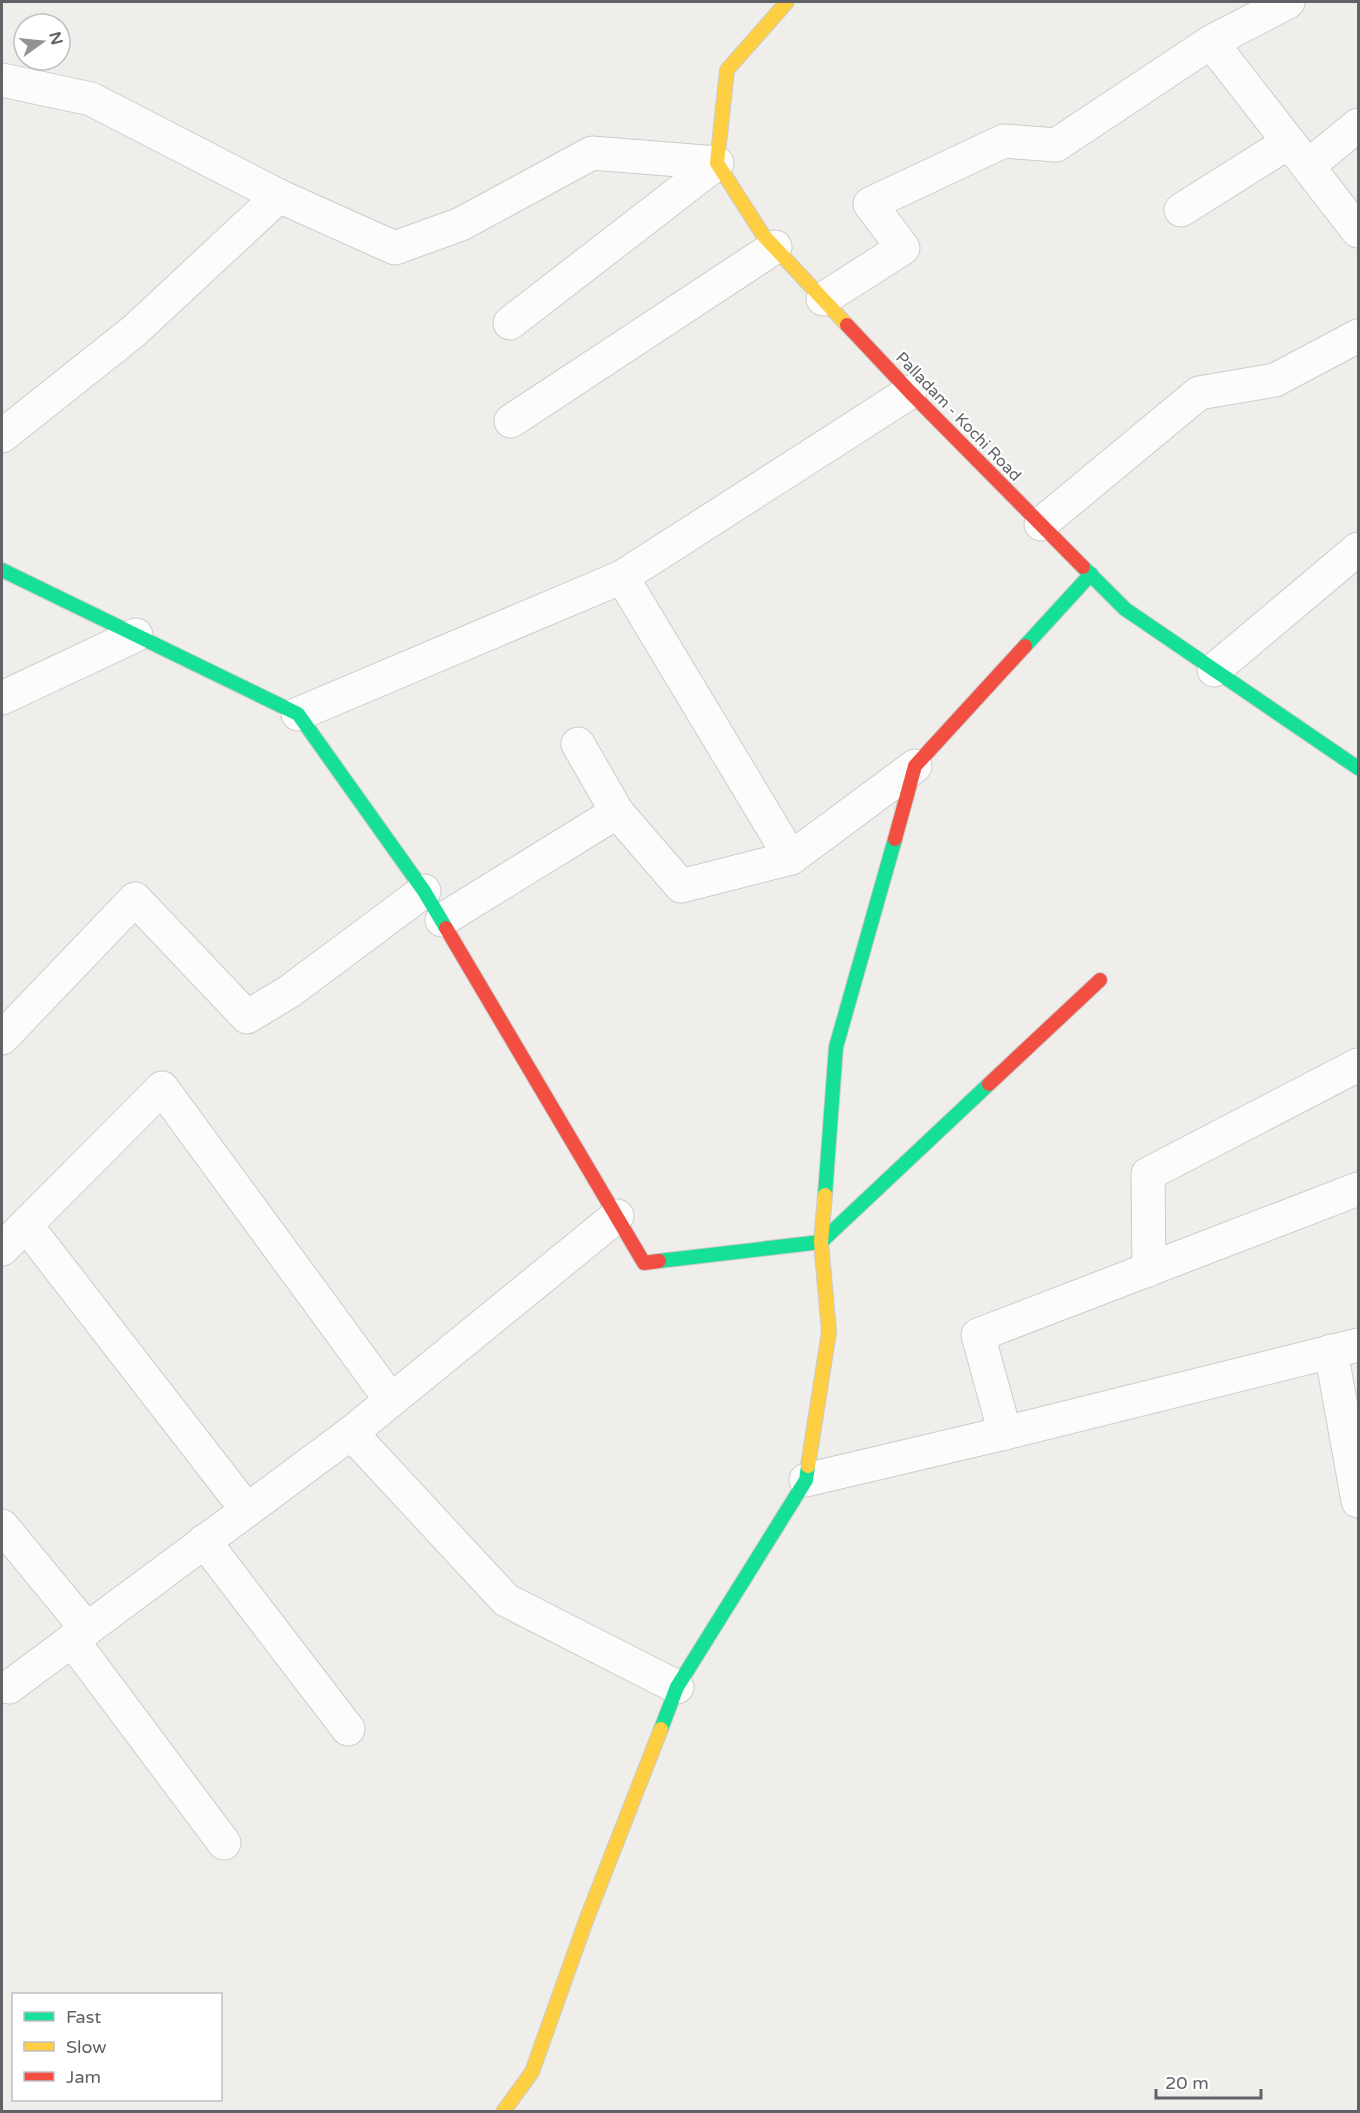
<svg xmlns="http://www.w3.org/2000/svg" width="1360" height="2113" viewBox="0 0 1360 2113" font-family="'Varela Round',sans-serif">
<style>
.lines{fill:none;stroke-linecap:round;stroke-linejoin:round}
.street-casing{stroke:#cccccb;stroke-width:35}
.fast-casing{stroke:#cacacb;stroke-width:16}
.slow-casing{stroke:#cacacb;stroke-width:16}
.jam-casing{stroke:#cacacb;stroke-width:16}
.street{stroke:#fdfcfc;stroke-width:33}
.fast{stroke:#16e098;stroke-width:14}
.slow{stroke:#ffcf43;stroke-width:14}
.jam{stroke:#f24e42;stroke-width:14}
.labels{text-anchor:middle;stroke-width:4.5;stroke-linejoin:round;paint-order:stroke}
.street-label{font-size:16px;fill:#606267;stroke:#fff}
</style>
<rect width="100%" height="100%" fill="#efeeea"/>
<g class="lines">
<g class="street-casing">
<g id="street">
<path d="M1211 42 1288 2"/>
<path d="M2 80 91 99 279 196 395 248 461 224 592 153 717 163 510 323"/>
<path d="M1308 166 1358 125"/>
<path d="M1181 210 1289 142"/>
<path d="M823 299 903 248 870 204 1004 141 1056 145 1211 42 1358 231"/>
<path d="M511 421 775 247"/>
<path d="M2 436 134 331 279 196"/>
<path d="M1041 524 1199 393 1275 380 1358 336"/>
<path d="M622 577 791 858 915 766"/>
<path d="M1214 670 1358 549"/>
<path d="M2 698 136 635"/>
<path d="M298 714 622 577 910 392"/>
<path d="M617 812 681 886 791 858"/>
<path d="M442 920 617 812 578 744"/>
<path d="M2 1038 135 899 247 1017 290 991 424 891"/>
<path d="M617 1216 351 1433 506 1600 677 1687"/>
<path d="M26 1225 247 1510"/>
<path d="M2 1249 162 1088 391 1400"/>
<path d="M1149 1270 1148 1174 1358 1065"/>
<path d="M1331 1351 1358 1501"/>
<path d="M1005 1433 978 1335 1358 1189"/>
<path d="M806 1480 1005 1433 1358 1345"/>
<path d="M2 1526 87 1629"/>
<path d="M204 1541 348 1729"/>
<path d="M72 1640 224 1843"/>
<path d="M9 1687 351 1433"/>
</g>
</g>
<g class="fast-casing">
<g id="fast">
<path d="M1083 567 1125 609 1358 768"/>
<path d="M2 570 298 714 424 891 446 928"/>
<path d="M1025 646 1091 574"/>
<path d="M825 1195 836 1047 895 839"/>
<path d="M659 1261 821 1242 989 1084"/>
<path d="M661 1729 677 1687 806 1480 808 1466"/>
</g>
</g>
<g class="slow-casing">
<g id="slow">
<path d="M787 2 727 70 717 163 763 235 847 325"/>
<path d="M808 1466 829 1332 821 1242 825 1195"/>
<path d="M503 2112 532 2072 587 1918 661 1729"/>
</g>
</g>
<g class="jam-casing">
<g id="jam">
<path d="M847 325 910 392 1083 567"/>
<path d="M895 839 915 766 1025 646"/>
<path d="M446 928 644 1263 659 1261"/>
<path d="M989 1084 1100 980"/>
</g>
</g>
<use href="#street" class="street"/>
<use href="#fast" class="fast"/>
<use href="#slow" class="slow"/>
<use href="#jam" class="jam"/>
</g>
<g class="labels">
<g class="street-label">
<text transform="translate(959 416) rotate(46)" y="6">Palladam - Kochi Road</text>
</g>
</g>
<rect width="1360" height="2113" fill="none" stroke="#606267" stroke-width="6"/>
<rect x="12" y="1993" width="210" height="108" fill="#ffffff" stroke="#bfc0c2" stroke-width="1.5"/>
<rect x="24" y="2012" width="30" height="9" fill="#16e098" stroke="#bfc0c2" stroke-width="1.5"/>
<text x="66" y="2023" font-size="18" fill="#606267">Fast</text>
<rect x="24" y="2042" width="30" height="9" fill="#ffcf43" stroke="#bfc0c2" stroke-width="1.5"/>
<text x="66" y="2053" font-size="18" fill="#606267">Slow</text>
<rect x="24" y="2072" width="30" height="9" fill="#f24e42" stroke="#bfc0c2" stroke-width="1.5"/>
<text x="66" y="2083" font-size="18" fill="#606267">Jam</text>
<g transform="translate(42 42) rotate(75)"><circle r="28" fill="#ffffff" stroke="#bfc0c2" stroke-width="1.5"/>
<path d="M0-4.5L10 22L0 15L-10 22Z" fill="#929395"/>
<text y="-9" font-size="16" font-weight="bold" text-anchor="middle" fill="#606267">N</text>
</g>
<path d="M1156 2089v9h105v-9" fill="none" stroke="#606267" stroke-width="3"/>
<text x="1165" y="2089" font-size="18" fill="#606267" stroke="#ffffff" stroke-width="4.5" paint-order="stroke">20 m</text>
</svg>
